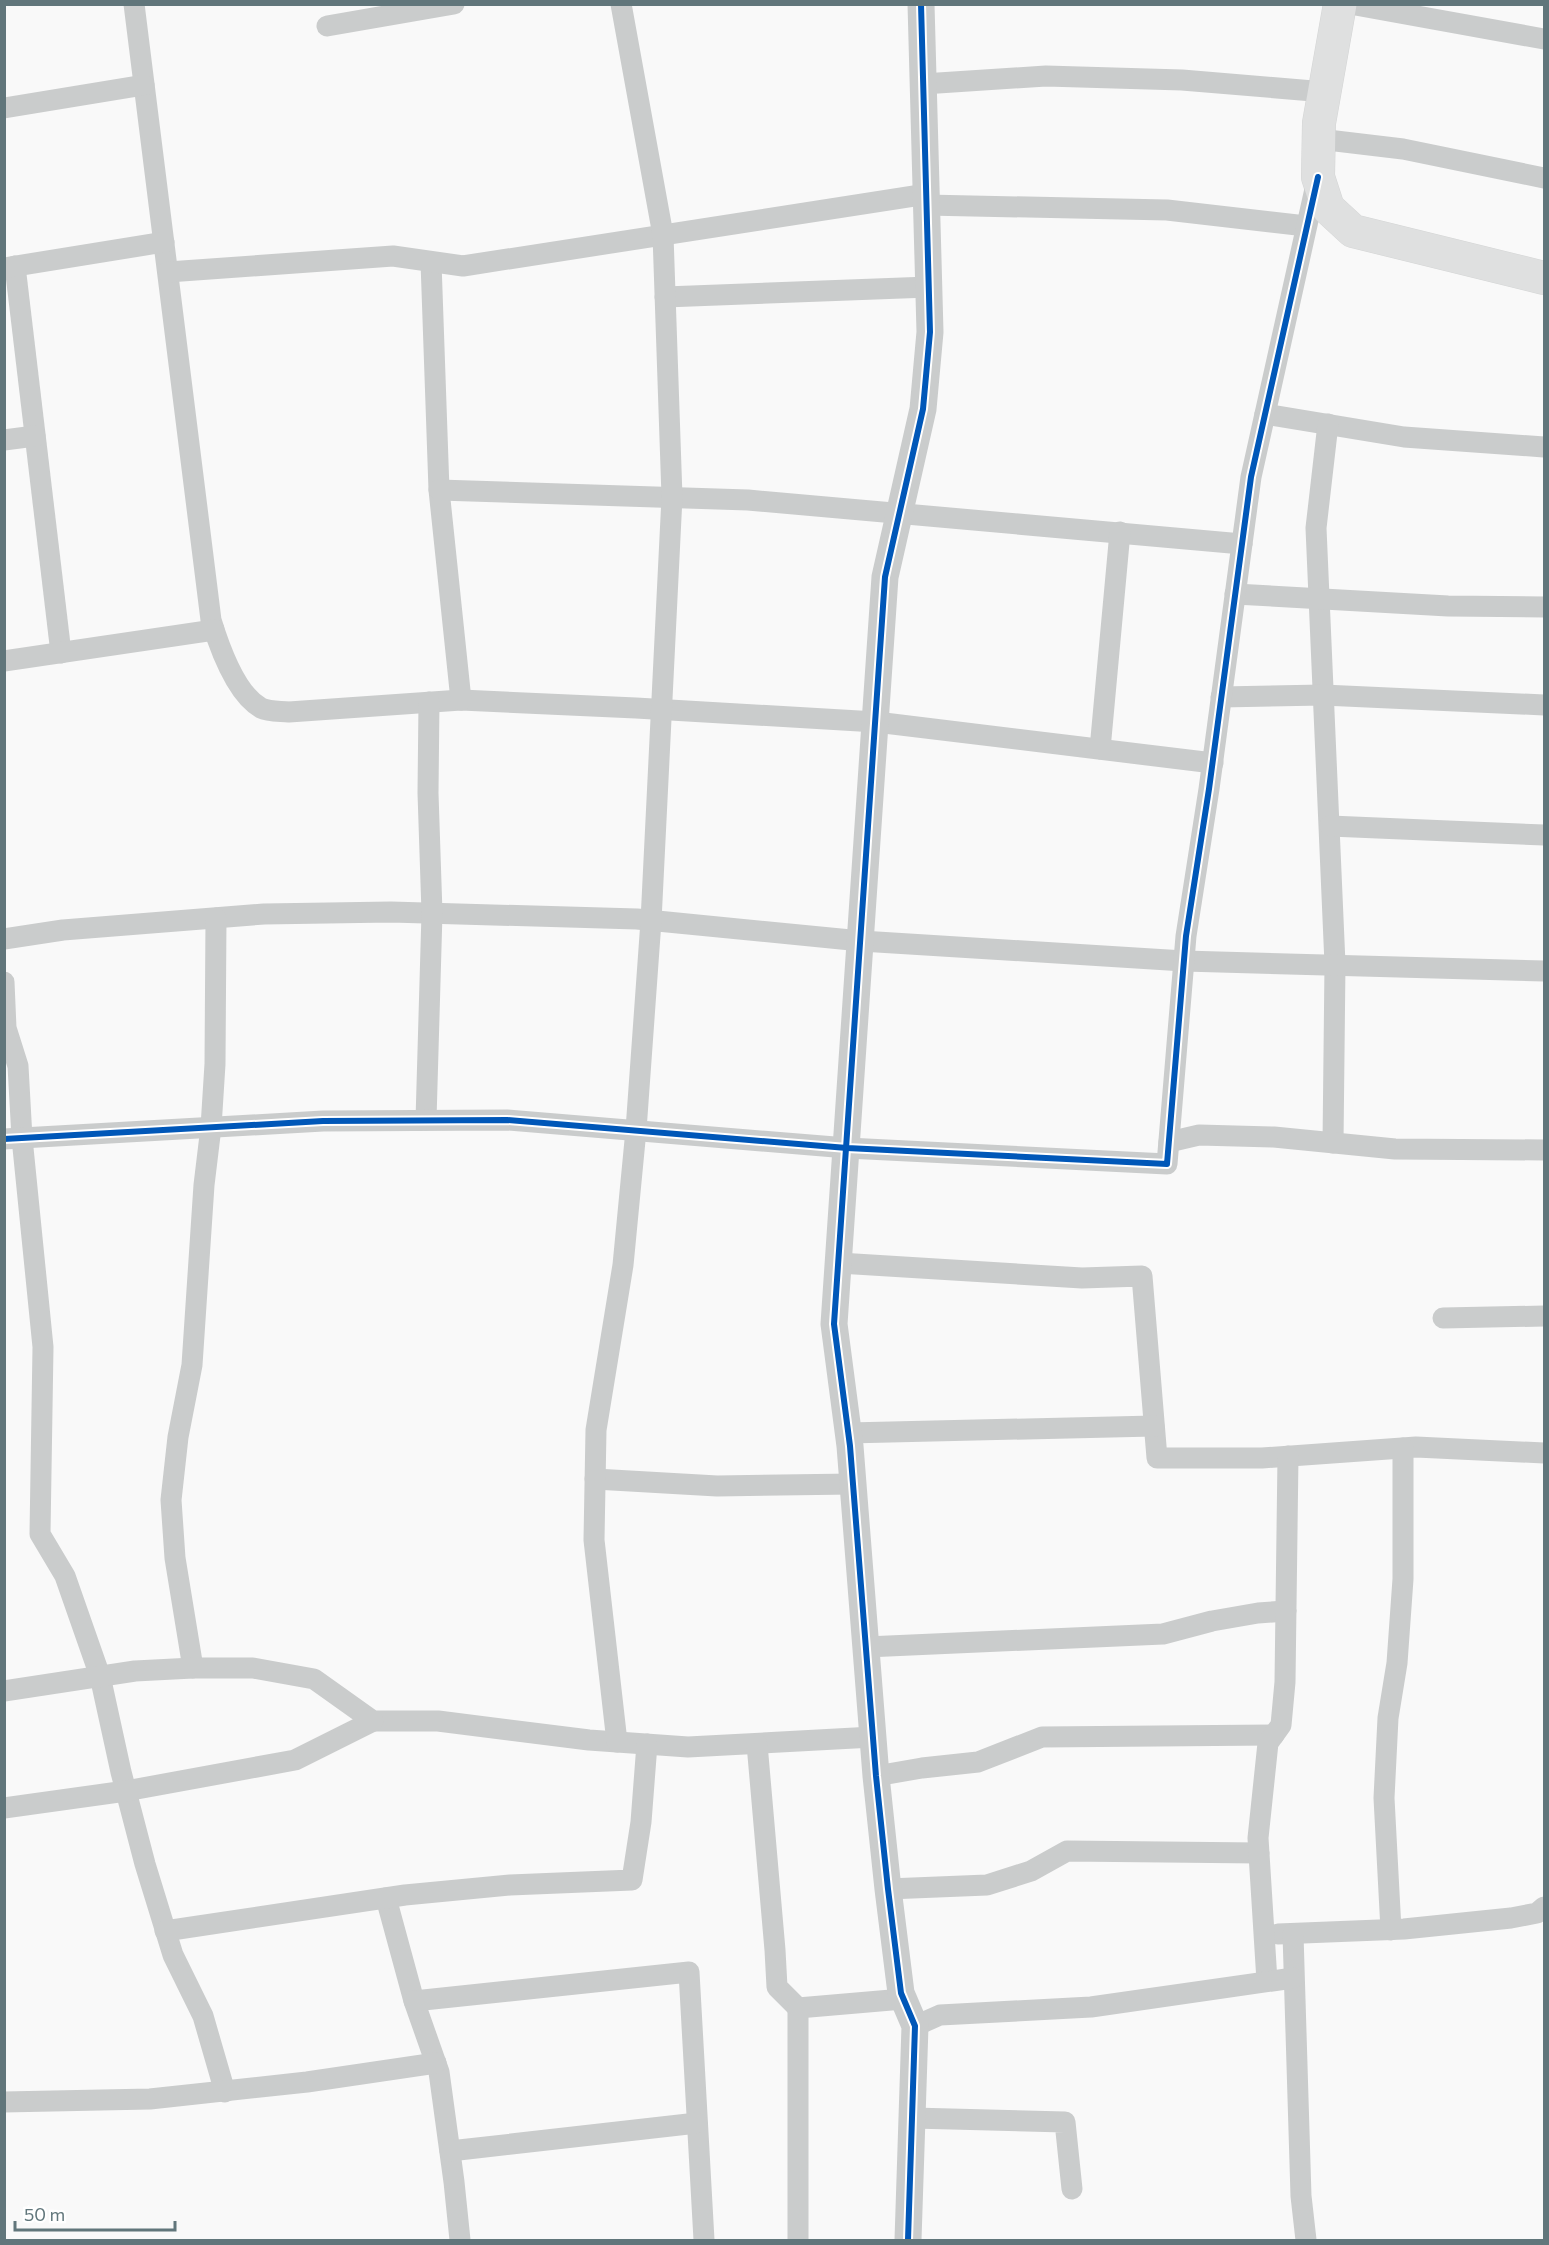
<svg xmlns="http://www.w3.org/2000/svg" width="1549" height="2245" viewBox="0 0 1549 2245" font-family="Commissioner,sans-serif">
<style>
.lines{fill:none;stroke-linecap:round;stroke-linejoin:round}
.trunk-casing{stroke:#d4d5d5;stroke-width:34}
.minor{stroke:#cacccc;stroke-width:21}
.tertiary{stroke:#cacccc;stroke-width:27}
.trunk{stroke:#dfe0e0;stroke-width:33}
.cycleway-casing{stroke:#fff;stroke-width:10}
.cycleway{stroke:#0057b8;stroke-width:6}
</style>
<rect width="100%" height="100%" fill="#f9f9f9"/>
<g class="lines">
<g class="trunk-casing">
<path id="trunk" d="M1340 4 1319 123 1318 177 1328 208 1353 231 1544 278"/>
</g>
<g class="minor">
<path d="M134 4 211 620C219 646 236 694 261 708 269 712 280 711 289 712L461 700 636 708 876 722 1213 763"/>
<path d="M1350 4 1544 39"/>
<path d="M327 26 454 4"/>
<path d="M923 84 1046 76 1182 80 1325 92"/>
<path d="M4 108 144 85"/>
<path d="M1319 139 1403 149 1544 178"/>
<path d="M926 205 1167 210 1306 226"/>
<path d="M431 262 439 490 461 700"/>
<path d="M15 266 61 653"/>
<path d="M4 268 164 242"/>
<path d="M168 272 393 256 463 266 927 194"/>
<path d="M665 297 929 287"/>
<path d="M1265 414 1404 437 1544 447"/>
<path d="M1328 424 1316 528 1335 964 1333 1143"/>
<path d="M4 440 35 436"/>
<path d="M439 490 748 500 1242 544"/>
<path d="M1235 594 1448 606 1544 607"/>
<path d="M4 661 214 630"/>
<path d="M1221 697 1323 695 1544 705"/>
<path d="M1100 749 1120 532"/>
<path d="M1330 826 1544 835"/>
<path d="M4 939 63 930 264 914 391 912 637 919 861 941 1184 961 1544 971"/>
<path d="M4 982 6 1028 18 1066 22 1138 43 1347 40 1534 65 1576 100 1676 121 1772 145 1864 173 1955 203 2016 225 2092"/>
<path d="M426 1120 432 913 428 793 429 702"/>
<path d="M4 1139 323 1121 507 1120 847 1148 1167 1164 1186 936 1209 789 1251 477 1317 180"/>
<path d="M1169 1142 1199 1135 1274 1137 1395 1149 1544 1150"/>
<path d="M839 1263 1082 1278 1142 1276 1157 1458H1262L1416 1447 1544 1453"/>
<path d="M1443 1318 1544 1316"/>
<path d="M848 1433 1154 1426"/>
<path d="M595 1479 717 1486 853 1484"/>
<path d="M866 1647 1163 1634 1212 1621 1258 1613 1286 1611"/>
<path d="M193 1668 175 1558 171 1500 178 1437 192 1365 204 1185 211 1127 215 1064 216 918"/>
<path d="M4 1691 135 1671 193 1668H253L314 1679 373 1721H438L589 1740 688 1747 873 1737"/>
<path d="M617 1742 594 1540 596 1430 623 1265 636 1130 651 921 672 497 663 235 621 4"/>
<path d="M757 1744 775 1950 777 1987 798 2008"/>
<path d="M876 1776 922 1768 978 1762 1042 1737 1274 1735"/>
<path d="M4 1808 126 1791 295 1760 373 1721"/>
<path d="M888 1889 987 1885 1031 1871 1067 1851 1259 1853"/>
<path d="M386 1898 414 2001 439 2072 454 2182 460 2240"/>
<path d="M1391 1930 1384 1798 1388 1718 1397 1663 1403 1579V1448"/>
<path d="M165 1931 405 1895 510 1885 632 1880 641 1822 647 1744"/>
<path d="M1278 1934 1404 1929 1511 1918 1537 1913 1544 1907"/>
<path d="M1293 1934 1301 2196 1306 2240"/>
<path d="M1267 1981 1258 1838 1268 1743 1281 1725 1285 1682 1288 1456"/>
<path d="M414 2001 689 1972 704 2240"/>
<path d="M915 2026 940 2015 1091 2007 1293 1978"/>
<path d="M4 2102 150 2099 307 2082 436 2063"/>
<path d="M913 2118 1065 2122 1072 2189"/>
<path d="M450 2151 697 2123"/>
<path d="M798 2240V2008L903 1999"/>
</g>
<path class="tertiary" d="M908 2240 915 2026 901 1993 888 1889 876 1776 850 1446 834 1324 885 577 923 409 930 332 921 4"/>
<use href="#trunk" class="trunk"/>
<g class="cycleway-casing">
<g id="cycleway">
<path d="M4 1139 323 1121 507 1120 847 1148 1167 1164 1186 936 1209 789 1251 477 1318 177"/>
<path d="M908 2240 915 2026 901 1993 888 1889 876 1776 850 1446 834 1324 885 577 923 409 930 332 921 4"/>
</g>
</g>
<use href="#cycleway" class="cycleway"/>
</g>
<rect width="1549" height="2245" fill="none" stroke="#61767b" stroke-width="12"/>
<path d="M15 2221v9h160v-9" fill="none" stroke="#61767b" stroke-width="3"/>
<text x="24" y="2221" font-size="18" fill="#61767b" stroke="#ffffff" stroke-width="4.5" paint-order="stroke">50 m</text>
</svg>
